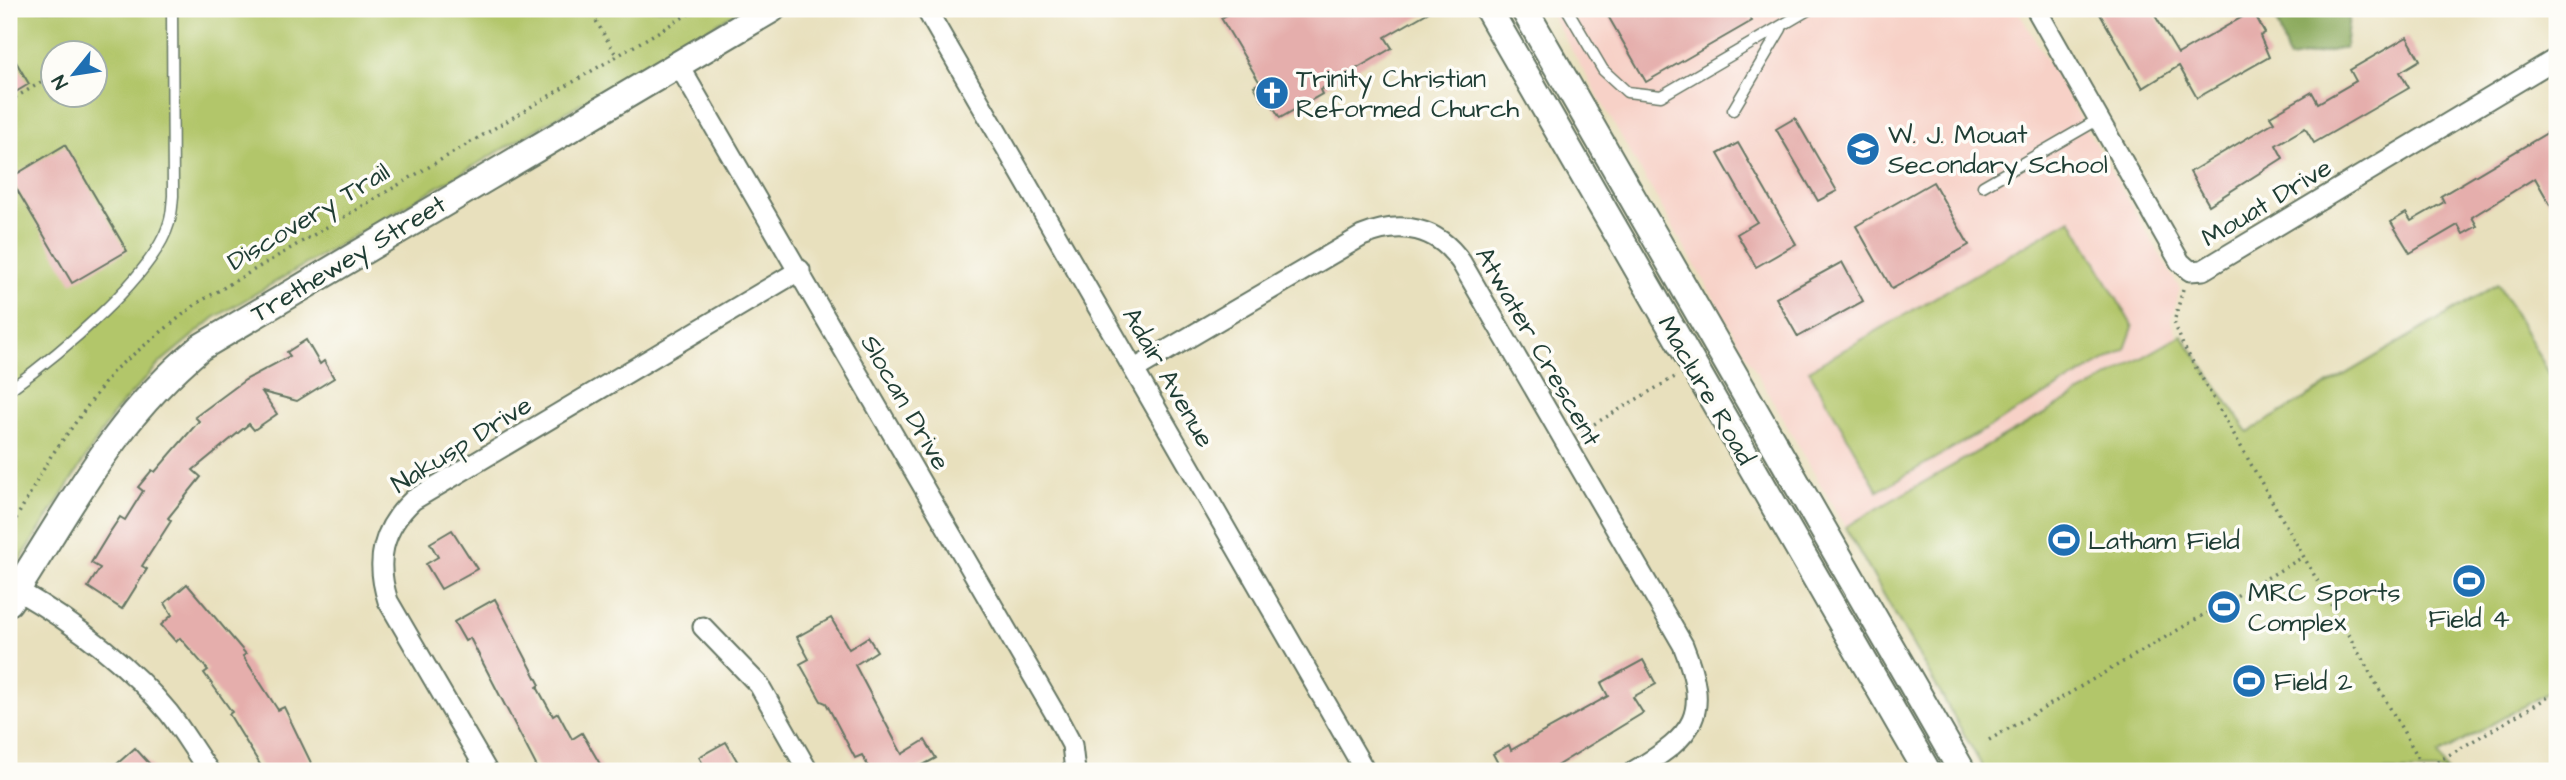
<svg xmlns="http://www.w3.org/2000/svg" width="2566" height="780" viewBox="0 0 2566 780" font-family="'Architects Daughter',sans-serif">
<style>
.built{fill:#f7d1c7}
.green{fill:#b2c66a;stroke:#68824f;stroke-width:2;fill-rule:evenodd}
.forest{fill:#8dab5e;stroke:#567449;stroke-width:2}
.building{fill:#e5aeac}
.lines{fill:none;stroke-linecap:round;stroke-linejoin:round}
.lane-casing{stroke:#657664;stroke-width:13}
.street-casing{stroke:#657664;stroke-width:23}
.secondary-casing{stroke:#657664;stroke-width:30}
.path{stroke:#657664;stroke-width:3.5;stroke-dasharray:2 5;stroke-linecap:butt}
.lane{stroke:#fff;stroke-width:10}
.street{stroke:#fff;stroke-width:19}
.secondary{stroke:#fff;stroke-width:26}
.labels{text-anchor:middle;stroke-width:7;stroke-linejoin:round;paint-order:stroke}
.poi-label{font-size:26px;fill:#1f3d34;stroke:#fdfcf7;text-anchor:start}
.street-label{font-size:26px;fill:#1f3d34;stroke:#fdfcf7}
</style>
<rect width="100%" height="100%" fill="#fdfcf7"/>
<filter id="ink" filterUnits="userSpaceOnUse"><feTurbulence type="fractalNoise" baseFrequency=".0143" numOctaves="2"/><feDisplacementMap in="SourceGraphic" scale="14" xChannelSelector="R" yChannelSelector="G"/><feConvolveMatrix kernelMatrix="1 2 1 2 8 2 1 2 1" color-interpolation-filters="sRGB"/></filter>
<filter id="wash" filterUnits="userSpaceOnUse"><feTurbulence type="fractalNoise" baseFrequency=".00686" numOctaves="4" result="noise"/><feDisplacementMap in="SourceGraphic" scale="28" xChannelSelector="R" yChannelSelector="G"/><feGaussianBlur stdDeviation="1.57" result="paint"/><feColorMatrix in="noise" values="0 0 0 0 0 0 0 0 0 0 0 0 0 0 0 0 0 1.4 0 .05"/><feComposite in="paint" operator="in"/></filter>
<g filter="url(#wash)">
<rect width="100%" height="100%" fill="#e8e0bd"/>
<path class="built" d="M1548 9H2017L2180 289 2171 320 2178 336 1845 527Z"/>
<g class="green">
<path d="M9 9H742L214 318 161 362 116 410 9 578ZM52 52H94V94H52Z"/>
<path d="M2071 219 2133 327 2125 349 1878 491 1809 370Z"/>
<path d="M2498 284 2557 387V687L2438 755 2447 771H1985L1845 527 2182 335 2248 432Z"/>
</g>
<path class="forest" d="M2281 9H2350L2345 48 2289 59 2275 16Z"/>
<g id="blocks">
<g class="building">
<path d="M1238 9H1434L1385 37 1392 48 1320 90 1322 94 1280 118 1268 98 1263 101 1254 86 1260 83 1221 18Z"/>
<path d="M1604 9H1745L1752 21 1646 82Z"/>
<path d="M2097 9H2151L2178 54 2253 11 2265 33 2260 36 2269 57 2197 98 2179 66 2143 88Z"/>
<path d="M2407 37 2420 60 2400 72 2409 88 2314 143 2305 128 2276 145 2283 158 2209 205 2190 172 2274 122 2270 116 2312 92 2318 103 2356 81 2350 70Z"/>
<path d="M9 50 29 84 9 96Z"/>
<path d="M1795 118 1837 191 1818 201 1776 129Z"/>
<path d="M2557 127V217L2535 178 2472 217 2477 226 2463 234 2458 225 2410 253 2391 222 2406 213 2411 221 2444 202 2441 196Z"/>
<path d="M1738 143 1796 244 1756 267 1737 234 1757 222 1718 154Z"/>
<path d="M65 145 127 251 72 283 10 178Z"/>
<path d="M1933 182 1969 245 1892 289 1856 226Z"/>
<path d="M1842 262 1863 301 1798 337 1776 298Z"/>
<path d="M306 340 320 364 324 361 334 378 297 401 262 392 277 414 254 430 249 424 193 470 201 477 168 518 171 521 142 566 147 569 122 609 88 587 100 568 91 563 108 535 120 517 125 520 143 491 138 487 152 470 155 472 199 421 195 417 245 380 290 356 287 352Z"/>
<path d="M452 530 477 569 441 589 426 564 438 557 430 543Z"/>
<path d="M187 584 246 654 243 656 278 710 284 707 315 771H264L229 714 232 712 204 673 208 670 180 638 176 642 161 625 172 615 165 603Z"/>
<path d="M495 599 540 685 537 687 553 716 558 713 572 739 582 733 604 771H539L470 638 465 641 454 622Z"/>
<path d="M831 618 849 649 868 637 877 651 855 665 902 754 925 740 936 758 912 771H871L862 755 855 758 826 703 821 701 800 664 809 659 797 637Z"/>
<path d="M1643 660 1656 684 1633 697 1643 713 1548 771H1502L1493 754 1509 745 1511 750 1608 696 1601 683Z"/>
<path d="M726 742 743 771H707L699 757Z"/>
<path d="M135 748 156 771H109Z"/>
</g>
</g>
</g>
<g filter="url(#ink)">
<use href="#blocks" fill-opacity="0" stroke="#657664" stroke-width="2"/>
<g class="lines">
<g class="lane-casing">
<g id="lane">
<path d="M1567 9 1603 70 1627 92 1661 96 1810 9"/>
<path d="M1733 110 1781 29"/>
<path d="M1983 186 2099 119"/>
<path d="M9 390C55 357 153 278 169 223 172 215 172 205 173 196L172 9"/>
</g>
</g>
<g class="street-casing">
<g id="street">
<path d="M926 9 1365 771"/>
<path d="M2036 9 2180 262 2190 271 2203 270 2557 58"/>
<path d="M678 64 1057 717 1072 745 1075 771"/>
<path d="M1135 369 1362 236C1401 220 1437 227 1461 262L1683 645C1711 715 1695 735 1634 771"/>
<path d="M17 590C72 622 128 663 169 713 183 731 195 752 209 771"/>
<path d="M703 627 759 685 808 771"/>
<path d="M487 771 388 601C375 561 382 529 413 500L800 270"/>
</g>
</g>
<g class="secondary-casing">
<g id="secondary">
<path d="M1488 9 1927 771"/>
<path d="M1524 9 1962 771"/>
<path d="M9 602C71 507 112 421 201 347L772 9"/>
</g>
</g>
<g class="path">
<path d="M589 9 616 55"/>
<path d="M9 101 52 76"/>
<path d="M2183 289 2174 322 2183 345 2426 771"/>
<path d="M1582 431 1675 377"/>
<path d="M9 531 51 456 114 370 196 304 697 9"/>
<path d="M1989 740 2303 557"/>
<path d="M2425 769 2557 692"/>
</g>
<use href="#lane" class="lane"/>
<use href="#street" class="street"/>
<use href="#secondary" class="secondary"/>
</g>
</g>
<defs>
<g id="church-disc" transform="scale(1.75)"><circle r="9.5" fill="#1f6fb2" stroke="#fdfcf7"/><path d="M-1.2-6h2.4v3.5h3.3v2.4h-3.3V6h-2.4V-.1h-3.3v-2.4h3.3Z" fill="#fff"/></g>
<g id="school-disc" transform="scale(1.75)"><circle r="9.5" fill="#1f6fb2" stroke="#fdfcf7"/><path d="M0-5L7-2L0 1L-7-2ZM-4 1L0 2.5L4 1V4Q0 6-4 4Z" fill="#fff"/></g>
<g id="stadium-disc" transform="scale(1.75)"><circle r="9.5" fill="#1f6fb2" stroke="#fdfcf7"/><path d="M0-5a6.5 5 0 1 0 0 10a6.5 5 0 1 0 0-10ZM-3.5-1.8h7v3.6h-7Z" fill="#fff"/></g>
</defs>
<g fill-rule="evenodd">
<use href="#church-disc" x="1272" y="93"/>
<use href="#school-disc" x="1863" y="149"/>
<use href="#stadium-disc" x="2064" y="540"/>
<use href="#stadium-disc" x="2469" y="581"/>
<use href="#stadium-disc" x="2224" y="607"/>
<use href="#stadium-disc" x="2249" y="681"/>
</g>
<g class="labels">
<g class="poi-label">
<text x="1296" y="87">Trinity Christian<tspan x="1296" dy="30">Reformed Church</tspan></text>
<text x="1888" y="143">W. J. Mouat<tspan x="1888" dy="30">Secondary School</tspan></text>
<text x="2088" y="549">Latham Field</text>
<text x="2248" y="601">MRC Sports<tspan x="2248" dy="30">Complex</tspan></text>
<text x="2469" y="627" text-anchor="middle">Field 4</text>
<text x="2274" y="690">Field 2</text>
</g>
<g class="street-label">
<text transform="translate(2266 202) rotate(-31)" y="9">Mouat Drive</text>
<text transform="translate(308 216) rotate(-31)" y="9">Discovery Trail</text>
<text transform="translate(348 258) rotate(-31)" y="9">Trethewey Street</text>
<text transform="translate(1539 346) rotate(60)" y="9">Atwater Crescent</text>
<text transform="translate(1169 377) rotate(60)" y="9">Adair Avenue</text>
<text transform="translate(1707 390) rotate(60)" y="9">Maclure Road</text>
<text transform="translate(906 402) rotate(60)" y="9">Slocan Drive</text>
<text transform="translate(461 444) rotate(-32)" y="9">Nakusp Drive</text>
</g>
</g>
<rect width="2566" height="780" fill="none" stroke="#fdfcf7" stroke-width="35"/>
<g transform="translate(74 74) rotate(240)"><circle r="33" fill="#fdfcf7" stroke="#a4b0a9" stroke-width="2"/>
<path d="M0-5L12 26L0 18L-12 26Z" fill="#1f6fb2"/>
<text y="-10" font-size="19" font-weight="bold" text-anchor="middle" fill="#1f3d34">N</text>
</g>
</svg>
